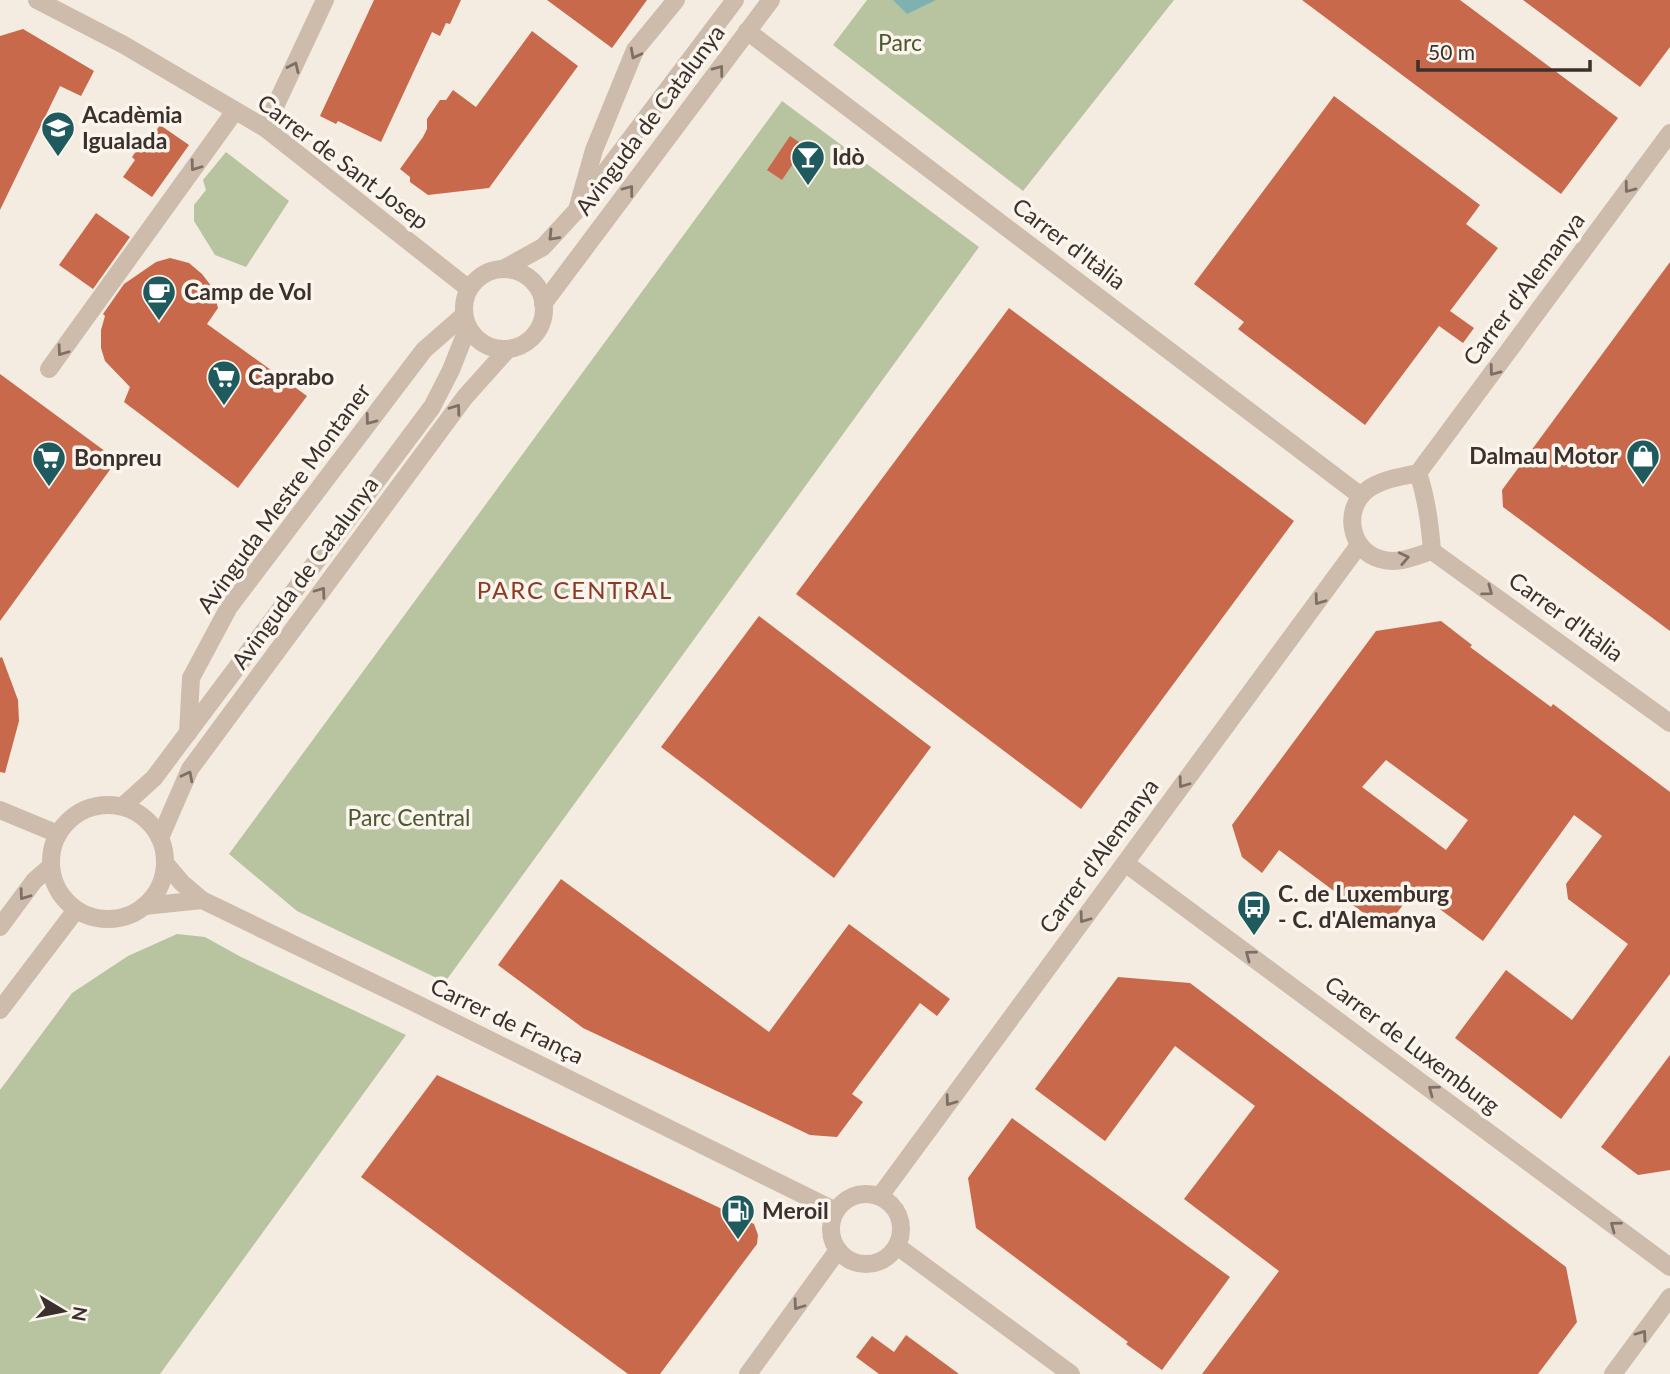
<svg xmlns="http://www.w3.org/2000/svg" width="1670" height="1374" viewBox="0 0 1670 1374" font-family="Lato,sans-serif">
<style>
.green{fill:#b8c4a0}
.water{fill:#7fb0b2}
.building{fill:#c8694b;fill-rule:evenodd}
.lines{fill:none;stroke-linecap:round;stroke-linejoin:round}
.minor{stroke:#cdbbac;stroke-width:18}
.tertiary{stroke:#cdbbac;stroke-width:18}
.oneway{stroke:#7d6f65}
.labels{text-anchor:middle;stroke-width:7;stroke-linejoin:round;paint-order:stroke}
.park-label{font-size:23px;fill:#4a5a2e;stroke:#fbf5ee}
.poi-label{font-size:23px;font-weight:bold;fill:#3b302b;stroke:#fbf5ee;text-anchor:start}
.street-label{font-size:23px;fill:#3b302b;stroke:#fbf5ee}
.neighbourhood-label{font-size:24px;letter-spacing:2px;fill:#8c3b22;stroke:#fbf5ee}
</style>
<rect width="100%" height="100%" fill="#f4ebe1"/>
<g class="green">
<path d="M867 0H1174L1023 191 833 45Z"/>
<path d="M782 101 979 247 445 982 297 911 229 854Z"/>
<path d="M226 152 289 201 246 267 215 255 194 221V205L206 190 203 180Z"/>
<path d="M177 934 205 937 241 957 406 1035 160 1374H0V1090L72 993 128 956Z"/>
</g>
<path class="water" d="M893 0H936L907 14Z"/>
<g class="building">
<path d="M374 0H461L450 24 446 23 440 36 432 32 381 142 338 121 336 124 320 116Z"/>
<path d="M547 0H647L612 48Z"/>
<path d="M1302 0H1460L1618 118 1561 194Z"/>
<path d="M1523 0H1670V47L1640 87Z"/>
<path d="M23 29 94 71 81 96 60 86 0 210V36Z"/>
<path d="M532 31 578 66 489 188 428 195 410 182V177L400 169 423 137 427 129V119L440 100H446L453 90 476 107Z"/>
<path d="M1334 96 1480 205 1466 224 1498 248 1450 311 1474 328 1463 343 1439 326 1365 425 1238 329 1244 322 1194 284Z"/>
<path d="M160 125 189 145 152 197 123 177 135 160 132 157 148 134 152 137Z"/>
<path d="M790 136 805 146 782 180 767 170Z"/>
<path d="M96 213 130 237 93 289 59 265Z"/>
<path d="M170 258 189 263 202 274 212 287 218 308 207 324 307 396 238 488 124 402 130 387 105 361 101 348V330L105 316 103 314 124 284 156 262Z"/>
<path d="M1670 262V631L1503 507 1502 490Z"/>
<path d="M1009 308 1294 521 1081 809 796 594Z"/>
<path d="M0 374 117 460 0 621Z"/>
<path d="M759 616 931 747 834 878 661 747Z"/>
<path d="M1441 621 1472 645 1470 647 1551 707 1553 704 1670 792V974L1561 1119 1455 1038 1506 970 1572 1020 1628 944 1568 899 1566 884 1602 836 1574 815 1483 941 1414 890 1385 929 1279 850 1262 873 1242 857 1232 825 1376 631ZM1386 760 1468 820 1446 850 1362 787Z"/>
<path d="M2 657 18 700 19 721 5 773 0 772V658Z"/>
<path d="M561 879 769 1032 849 924 950 999 937 1016 920 1003 852 1094 863 1102 837 1137 810 1135 583 1028 498 965Z"/>
<path d="M1118 977 1190 983 1566 1267 1577 1322 1538 1374H1202L1279 1271 1184 1199 1255 1106 1175 1046 1105 1141 1035 1089Z"/>
<path d="M1670 1055V1170L1638 1175 1601 1147Z"/>
<path d="M437 1075 754 1224 758 1235 757 1244 660 1374H628L361 1177Z"/>
<path d="M1012 1118 1230 1277 1162 1370 1126 1344 1128 1342 976 1228 968 1178Z"/>
<path d="M906 1335 959 1374H879L856 1357 872 1336 894 1352Z"/>
</g>
<g class="lines">
<g class="minor">
<path d="M37 0 124 45 265 128 469 289"/>
<path d="M747 31 1361 496"/>
<path d="M265 128 325 0"/>
<path d="M577 210 594 150 635 50 676 0"/>
<path d="M49 369 235 111"/>
<path d="M1418 473 1670 133"/>
<path d="M1418 473C1401 477 1381 479 1367 490 1343 509 1349 550 1380 559 1397 565 1416 556 1432 551"/>
<path d="M1418 473C1427 499 1430 524 1432 551"/>
<path d="M1432 551 1670 723"/>
<path d="M188 733 191 678 229 607 424 350 464 315"/>
<path d="M0 810 58 834"/>
<path d="M165 863 182 883 202 900 413 1002 836 1211"/>
<path d="M1125 863 1670 1267"/>
<path d="M144 906 202 900"/>
<path d="M0 927 34 881 51 866"/>
<circle cx="866" cy="1229" r="35"/>
<path d="M880 1196 1359 545"/>
<path d="M897 1246 1071 1374"/>
<path d="M748 1374 838 1250"/>
<path d="M1613 1374 1670 1297"/>
</g>
<g class="tertiary">
<circle cx="504" cy="309" r="40"/>
<path d="M503 269 543 247 576 211 735 0"/>
<path d="M543 304 771 0"/>
<circle cx="108" cy="862" r="57"/>
<path d="M123 806 154 778 432 407 451 370 468 327"/>
<path d="M160 838 190 769 465 397 508 349"/>
<path d="M0 1010 76 910"/>
</g>
</g>
<defs><path id="oneway-chevron" d="M-2-3.5L2.5 0L-2 3.5" fill="none" stroke-width="1.6" stroke-linecap="round" stroke-linejoin="round" transform="scale(1.75)"/></defs>
<g class="oneway">
<use href="#oneway-chevron" transform="translate(635 54) rotate(118)"/>
<use href="#oneway-chevron" transform="translate(294 67) rotate(-65)"/>
<use href="#oneway-chevron" transform="translate(719 70) rotate(-53)"/>
<use href="#oneway-chevron" transform="translate(195 166) rotate(126)"/>
<use href="#oneway-chevron" transform="translate(1629 188) rotate(127)"/>
<use href="#oneway-chevron" transform="translate(629 190) rotate(-53)"/>
<use href="#oneway-chevron" transform="translate(553 236) rotate(134)"/>
<use href="#oneway-chevron" transform="translate(62 351) rotate(126)"/>
<use href="#oneway-chevron" transform="translate(1494 371) rotate(127)"/>
<use href="#oneway-chevron" transform="translate(456 409) rotate(-54)"/>
<use href="#oneway-chevron" transform="translate(370 420) rotate(127)"/>
<use href="#oneway-chevron" transform="translate(1404 558) rotate(-12)"/>
<use href="#oneway-chevron" transform="translate(1488 591) rotate(36)"/>
<use href="#oneway-chevron" transform="translate(321 592) rotate(-54)"/>
<use href="#oneway-chevron" transform="translate(1319 600) rotate(126)"/>
<use href="#oneway-chevron" transform="translate(188 776) rotate(-63)"/>
<use href="#oneway-chevron" transform="translate(1183 783) rotate(126)"/>
<use href="#oneway-chevron" transform="translate(24 895) rotate(126)"/>
<use href="#oneway-chevron" transform="translate(1084 918) rotate(126)"/>
<use href="#oneway-chevron" transform="translate(1250 955) rotate(-143)"/>
<use href="#oneway-chevron" transform="translate(1433 1090) rotate(-143)"/>
<use href="#oneway-chevron" transform="translate(950 1101) rotate(126)"/>
<use href="#oneway-chevron" transform="translate(1615 1226) rotate(-143)"/>
<use href="#oneway-chevron" transform="translate(798 1305) rotate(126)"/>
<use href="#oneway-chevron" transform="translate(1642 1335) rotate(-54)"/>
</g>
<defs>
<g id="school-pin" transform="scale(1.75)"><path d="M0 17L-7.5 6A9.5 9.5 0 1 1 7.5 6Z" fill="#1f5a5e" stroke="#fbf5ee"/><path d="M0-5L7-2L0 1L-7-2ZM-4 1L0 2.5L4 1V4Q0 6-4 4Z" fill="#fff"/></g>
<g id="bar-pin" transform="scale(1.75)"><path d="M0 17L-7.5 6A9.5 9.5 0 1 1 7.5 6Z" fill="#1f5a5e" stroke="#fbf5ee"/><path d="M-6-5H6L.8 .8V4.5H3.5V6h-7V4.5H-.8V.8Z" fill="#fff"/></g>
<g id="cafe-pin" transform="scale(1.75)"><path d="M0 17L-7.5 6A9.5 9.5 0 1 1 7.5 6Z" fill="#1f5a5e" stroke="#fbf5ee"/><path d="M-5.5-4.5H6V0H3Q3 3.5 0 3.5H-2.5Q-5.5 3.5-5.5 0ZM3-3.2v2h1.7v-2ZM-6 4.5H4V6H-6Z" fill="#fff"/></g>
<g id="supermarket-pin" transform="scale(1.75)"><path d="M0 17L-7.5 6A9.5 9.5 0 1 1 7.5 6Z" fill="#1f5a5e" stroke="#fbf5ee"/><path d="M-6-5.5h2.5l.6 2H6L4.5 2H-2.5L-4.4-4H-6ZM-1.5 3.2a1.3 1.3 0 1 0 .1 0ZM3 3.2a1.3 1.3 0 1 0 .1 0Z" fill="#fff"/></g>
<g id="shop-pin" transform="scale(1.75)"><path d="M0 17L-7.5 6A9.5 9.5 0 1 1 7.5 6Z" fill="#1f5a5e" stroke="#fbf5ee"/><path d="M-5-2.5h2.3a2.7 3.5 0 0 1 5.4 0H5L5.5 6h-11ZM-1.5-2.5h3a1.5 2.3 0 0 0-3 0Z" fill="#fff"/></g>
<g id="bus-pin" transform="scale(1.75)"><path d="M0 17L-7.5 6A9.5 9.5 0 1 1 7.5 6Z" fill="#1f5a5e" stroke="#fbf5ee"/><path d="M-5-6H5V4H4V6H2V4H-2V6H-4V4H-5ZM-3.5-4V0h7V-4ZM-3.5 1.2v1.5H-2V1.2ZM2 1.2v1.5H3.5V1.2Z" fill="#fff"/></g>
<g id="fuel-pin" transform="scale(1.75)"><path d="M0 17L-7.5 6A9.5 9.5 0 1 1 7.5 6Z" fill="#1f5a5e" stroke="#fbf5ee"/><path d="M-5.5-6h7V0h2V4h1.3V-2.5L3-4.5l.8-.8L6-3V5H2.5V1h-1V6h-7ZM-4.2-4.7v3.2H.2V-4.7Z" fill="#fff"/></g>
</defs>
<g fill-rule="evenodd">
<use href="#school-pin" x="58" y="128"/>
<use href="#bar-pin" x="808" y="157"/>
<use href="#cafe-pin" x="159" y="292"/>
<use href="#supermarket-pin" x="224" y="377"/>
<use href="#shop-pin" x="1643" y="456"/>
<use href="#supermarket-pin" x="49" y="458"/>
<use href="#bus-pin" x="1254" y="907"/>
<use href="#fuel-pin" x="738" y="1211"/>
</g>
<g class="labels">
<g class="park-label">
<text x="900" y="51">Parc</text>
<text x="409" y="826">Parc Central</text>
</g>
<g class="poi-label">
<text x="82" y="123">Acadèmia<tspan x="82" dy="26">Igualada</tspan></text>
<text x="832" y="165">Idò</text>
<text x="184" y="300">Camp de Vol</text>
<text x="248" y="385">Caprabo</text>
<text x="1618" y="464" text-anchor="end">Dalmau Motor</text>
<text x="74" y="466">Bonpreu</text>
<text x="1278" y="902">C. de Luxemburg<tspan x="1278" dy="26">- C. d'Alemanya</tspan></text>
<text x="762" y="1219">Meroil</text>
</g>
<g class="street-label">
<text transform="translate(650 120) rotate(-53)" y="8">Avinguda de Catalunya</text>
<text transform="translate(343 162) rotate(37)" y="8">Carrer de Sant Josep</text>
<text transform="translate(1069 244) rotate(37)" y="8">Carrer d'Itàlia</text>
<text transform="translate(1524 289) rotate(-53)" y="8">Carrer d'Alemanya</text>
<text transform="translate(284 498) rotate(-54)" y="8">Avinguda Mestre Montaner</text>
<text transform="translate(305 573) rotate(-54)" y="8">Avinguda de Catalunya</text>
<text transform="translate(1566 617) rotate(36)" y="8">Carrer d'Itàlia</text>
<text transform="translate(1099 856) rotate(-54)" y="8">Carrer d'Alemanya</text>
<text transform="translate(507 1021) rotate(26)" y="8">Carrer de França</text>
<text transform="translate(1412 1045) rotate(37)" y="8">Carrer de Luxemburg</text>
</g>
<g class="neighbourhood-label">
<text x="575" y="599">PARC CENTRAL</text>
</g>
</g>
<g transform="translate(63 1311) rotate(100)" stroke="#fbf5ee" stroke-width="5" paint-order="stroke">
<path d="M0-5L12 26L0 18L-12 26Z" fill="#3b302b"/>
<text y="-10" font-size="19" font-weight="bold" text-anchor="middle" fill="#3b302b">N</text>
</g>
<path d="M1418 60v10h172v-10" fill="none" stroke="#3b302b" stroke-width="3.5"/>
<text x="1428" y="60" font-size="21" fill="#3b302b" stroke="#fbf5ee" stroke-width="5" paint-order="stroke">50 m</text>
</svg>
